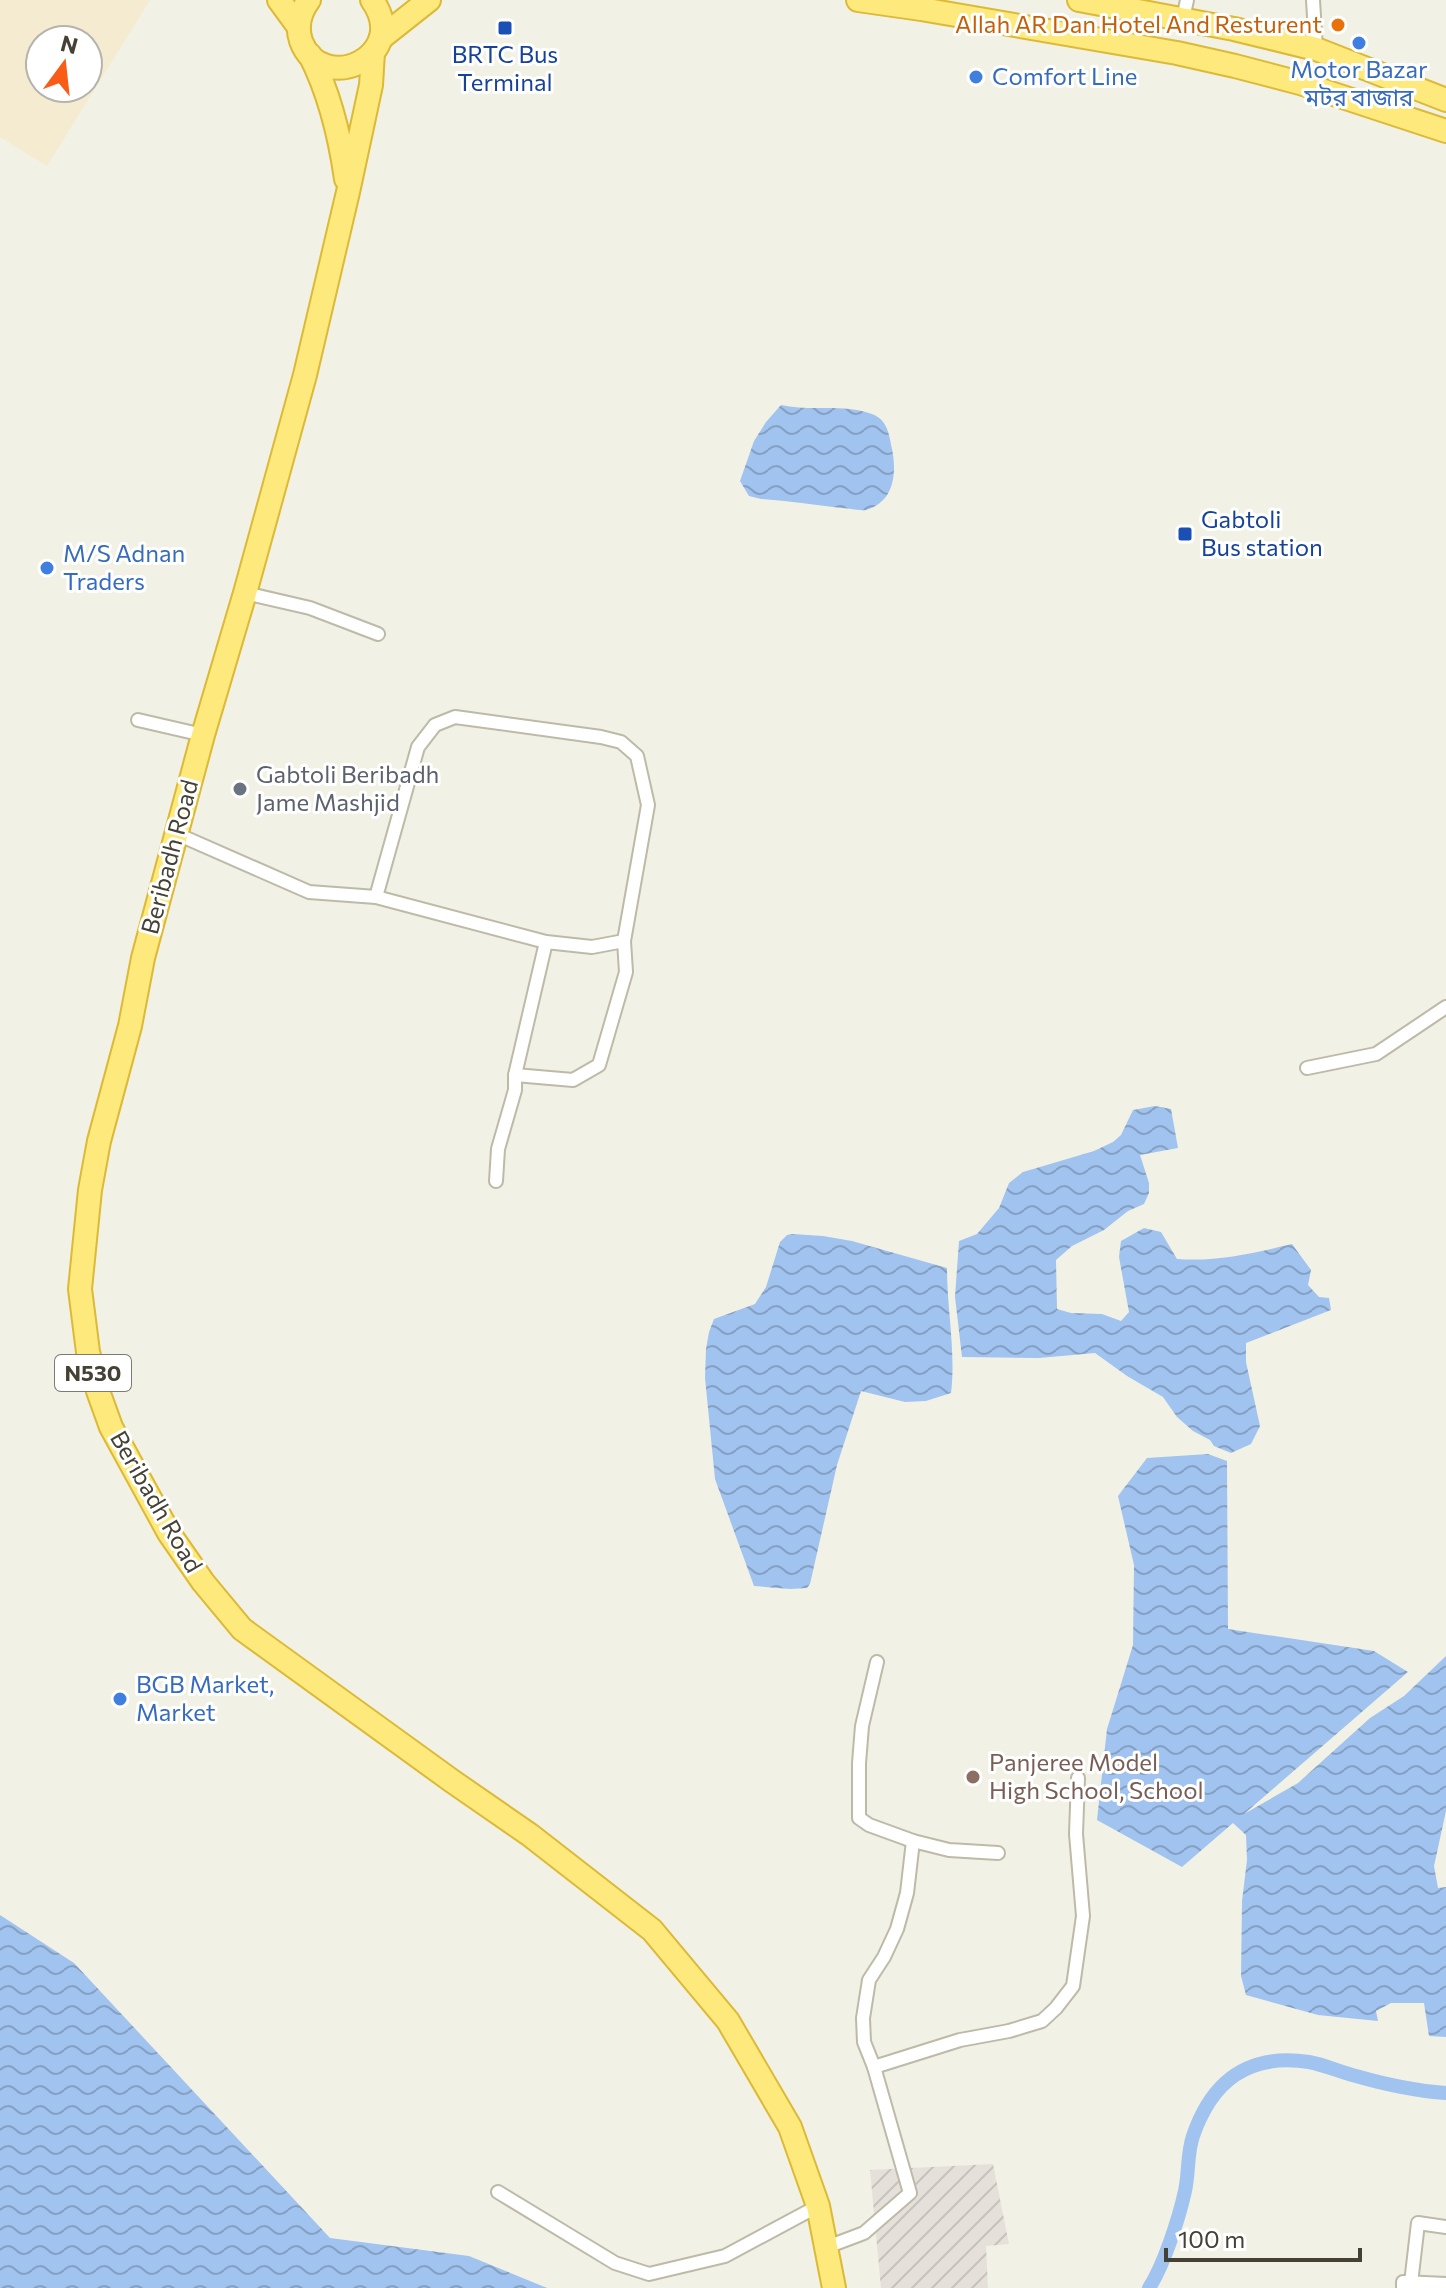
<svg xmlns="http://www.w3.org/2000/svg" width="1446" height="2288" viewBox="0 0 1446 2288" font-family="Commissioner,'Noto Sans Bengali',sans-serif">
<style>
.commercial{fill:#f5ebd0;fill-rule:evenodd}
.industrial{fill:url(#industrial-furrows)}
.water{fill:url(#water-waves)}
.lines{fill:none;stroke-linecap:round;stroke-linejoin:round}
.canal{stroke:#a1c3ef;stroke-width:14}
.minor-casing{stroke:#bebaa8;stroke-width:16}
.trunk-casing{stroke:#dcb936;stroke-width:26}
.minor{stroke:#fff;stroke-width:12}
.trunk{stroke:#fde97c;stroke-width:22}
.food-dot{fill:#e8710a;stroke:#fff;stroke-width:3}
.transit-dot{fill:#1a4fb4;stroke:#fff;stroke-width:3}
.shop-dot{fill:#3f7fe0;stroke:#fff;stroke-width:3}
.worship-dot{fill:#6b7280;stroke:#fff;stroke-width:3}
.education-dot{fill:#8d6e63;stroke:#fff;stroke-width:3}
.labels{text-anchor:middle;stroke-width:6;stroke-linejoin:round;paint-order:stroke}
.shield{fill:#fff;stroke:#7d7a72;stroke-width:2}
.shield-label{font-size:22px;font-weight:bold;fill:#454135}
.food-label{font-size:24px;fill:#c56008;stroke:#fff;text-anchor:end}
.transit-label{font-size:24px;fill:#164399;stroke:#fff}
.shop-label{font-size:24px;fill:#366cbe;stroke:#fff;text-anchor:start}
.worship-label{font-size:24px;fill:#5b616d;stroke:#fff;text-anchor:start}
.street-label{font-size:24px;fill:#454135;stroke:#fff}
.education-label{font-size:24px;fill:#785e54;stroke:#fff;text-anchor:start}
</style>
<defs>
<pattern id="industrial-furrows" width="10" height="10" patternUnits="userSpaceOnUse" patternTransform="scale(2)"><rect width="10" height="10" fill="#e5e1da"/><path d="M-1 1l2-2M0 10L10 0M9 11l2-2" fill="none" stroke="#c6c2bc"/></pattern>
<pattern id="water-waves" width="16" height="10" patternUnits="userSpaceOnUse" patternTransform="scale(2)"><rect width="16" height="10" fill="#a1c3ef"/><path d="M0 5q4-4 8 0t8 0" fill="none" stroke="#85a0c2"/></pattern>
</defs>
<rect width="100%" height="100%" fill="#f2f1e5"/>
<path class="commercial" d="M0 0H150L47 166 0 137ZM40 40H88V88H40Z"/>
<path class="industrial" d="M993 2164 1009 2244 986 2246 988 2288H881L870 2170Z"/>
<g class="water">
<path d="M781 405C811 412 842 403 872 414 888 420 889 435 892 449 897 474 894 502 866 510 859 511 848 508 841 508 814 505 788 501 761 499L749 496 740 481 754 441 766 422Z"/>
<path d="M1155 1106 1171 1109 1178 1148 1140 1155 1149 1183V1193L1144 1204 1128 1211 1104 1230 1072 1246 1056 1260 1057 1309 1071 1313 1102 1314 1121 1321 1129 1312 1119 1257 1121 1241 1144 1228 1161 1232 1177 1259C1217 1262 1254 1253 1292 1244L1311 1270 1308 1285 1319 1297 1329 1298 1331 1310 1246 1343V1362L1260 1426 1251 1444 1231 1453 1214 1446 1210 1440 1193 1431 1177 1417 1163 1397 1127 1376 1095 1353 1039 1358 962 1357 955 1297 959 1241 977 1234 999 1208 1009 1183 1023 1172 1094 1151 1113 1142 1121 1135 1133 1110Z"/>
<path d="M793 1234 823 1236 852 1241 947 1268C947 1310 956 1352 951 1393L926 1401 905 1402 861 1391 837 1465 810 1584 807 1588 790 1589 754 1586 715 1479 705 1378 706 1349 709 1332 714 1319 755 1304 766 1287 780 1242 787 1235Z"/>
<path d="M1208 1454 1227 1461 1228 1629 1374 1651 1408 1672 1244 1814 1298 1783 1370 1718 1404 1696 1446 1656V1811L1434 1866 1438 1888 1446 1887V2037L1429 2036 1424 2003H1391L1376 2011 1378 2021 1318 2015 1246 1995 1241 1976 1242 1901 1247 1860 1246 1835 1233 1823 1182 1867 1097 1820 1107 1729 1133 1645 1134 1565 1118 1496 1147 1458Z"/>
<path d="M0 1915 74 1963 330 2238 469 2256 547 2288H0Z"/>
</g>
<g class="lines">
<path class="canal" d="M1149 2288C1164 2265 1179 2218 1185 2191 1189 2173 1187 2153 1193 2136 1212 2081 1248 2053 1309 2062 1325 2065 1340 2072 1356 2076 1384 2084 1416 2091 1446 2093"/>
<g class="minor-casing">
<g id="minor">
<path d="M1313 0 1316 49"/>
<path d="M1183 19 1187 0"/>
<path d="M245 593 310 608 378 634"/>
<path d="M138 720 203 735"/>
<path d="M177 834 309 892 376 897 546 942 592 947 624 941"/>
<path d="M376 897 418 747 435 725 455 717 601 737 621 742 637 756 648 805 624 941 626 972 599 1065 573 1080 515 1075"/>
<path d="M1307 1068 1376 1054 1446 1007"/>
<path d="M496 1181 498 1149 515 1090V1075L546 942"/>
<path d="M877 1662 862 1726 859 1763V1818L869 1825 913 1841 949 1850 998 1853"/>
<path d="M874 2067 864 2042 863 2018 869 1980 884 1957 897 1929 907 1893 913 1841"/>
<path d="M498 2192 615 2263 649 2274 725 2256 818 2206"/>
<path d="M827 2247 864 2233 910 2193 874 2067 960 2040 1009 2031 1042 2021 1056 2008 1073 1986 1083 1916 1076 1834 1078 1778"/>
<path d="M1411 2283 1418 2223 1446 2227"/>
<path d="M1403 2288V2282L1446 2284"/>
</g>
</g>
<g class="trunk-casing">
<g id="trunk">
<path d="M279 0 298 26"/>
<path d="M309 0C300 12 296 26 301 41 322 97 412 56 372 0"/>
<path d="M858 0 921 9 1177 53 1235 66 1300 83 1446 131"/>
<path d="M1079 0 1234 29 1316 49 1446 100"/>
<path d="M381 38 429 0"/>
<path d="M373 52 371 85 348 192 305 375 245 593 203 735 143 958 130 1026 99 1141 90 1190 80 1289 88 1352 98 1391 111 1427 169 1533 203 1582 242 1629 452 1781 530 1835 652 1930 728 2021 790 2127 818 2206 834 2288"/>
<path d="M310 55C330 94 340 137 346 179"/>
</g>
</g>
<use href="#minor" class="minor"/>
<use href="#trunk" class="trunk"/>
</g>
<circle class="food-dot" cx="1338" cy="25" r="8"/>
<g class="transit-dot">
<rect x="497" y="20" width="16" height="16" rx="4"/>
<rect x="1177" y="526" width="16" height="16" rx="4"/>
</g>
<g class="shop-dot">
<circle cx="1359" cy="43" r="8"/>
<circle cx="976" cy="77" r="8"/>
<circle cx="47" cy="568" r="8"/>
<circle cx="120" cy="1699" r="8"/>
</g>
<circle class="worship-dot" cx="240" cy="789" r="8"/>
<circle class="education-dot" cx="973" cy="1777" r="8"/>
<g class="labels">
<rect class="shield" x="55" y="1355" width="76" height="36" rx="6"/>
<g class="shield-label">
<text x="93" y="1381">N530</text>
</g>
<g class="food-label">
<text x="1322" y="33">Allah AR Dan Hotel And Resturent</text>
</g>
<g class="transit-label">
<text x="505" y="63">BRTC Bus<tspan x="505" dy="28">Terminal</tspan></text>
<text x="1201" y="528" text-anchor="start">Gabtoli<tspan x="1201" dy="28">Bus station</tspan></text>
</g>
<g class="shop-label">
<text x="1359" y="78" text-anchor="middle">Motor Bazar<tspan x="1359" dy="28">মটর বাজার</tspan></text>
<text x="992" y="85">Comfort Line</text>
<text x="63" y="562">M/S Adnan<tspan x="63" dy="28">Traders</tspan></text>
<text x="136" y="1693">BGB Market,<tspan x="136" dy="28">Market</tspan></text>
</g>
<g class="worship-label">
<text x="256" y="783">Gabtoli Beribadh<tspan x="256" dy="28">Jame Mashjid</tspan></text>
</g>
<g class="street-label">
<text transform="translate(170 857) rotate(-75)" y="8">Beribadh Road</text>
<text transform="translate(156 1502) rotate(60)" y="8">Beribadh Road</text>
</g>
<g class="education-label">
<text x="989" y="1771">Panjeree Model<tspan x="989" dy="28">High School, School</tspan></text>
</g>
</g>
<g transform="translate(64 64) rotate(15)"><circle r="38" fill="#ffffff" stroke="#b5b3ae" stroke-width="2"/>
<path d="M0-6L14 30L0 20L-14 30Z" fill="#f85c16"/>
<text y="-12" font-size="22" font-weight="bold" text-anchor="middle" fill="#454135">N</text>
</g>
<path d="M1166 2248v12h194v-12" fill="none" stroke="#454135" stroke-width="4"/>
<text x="1178" y="2248" font-size="24" fill="#454135" stroke="#ffffff" stroke-width="6" paint-order="stroke">100 m</text>
</svg>
